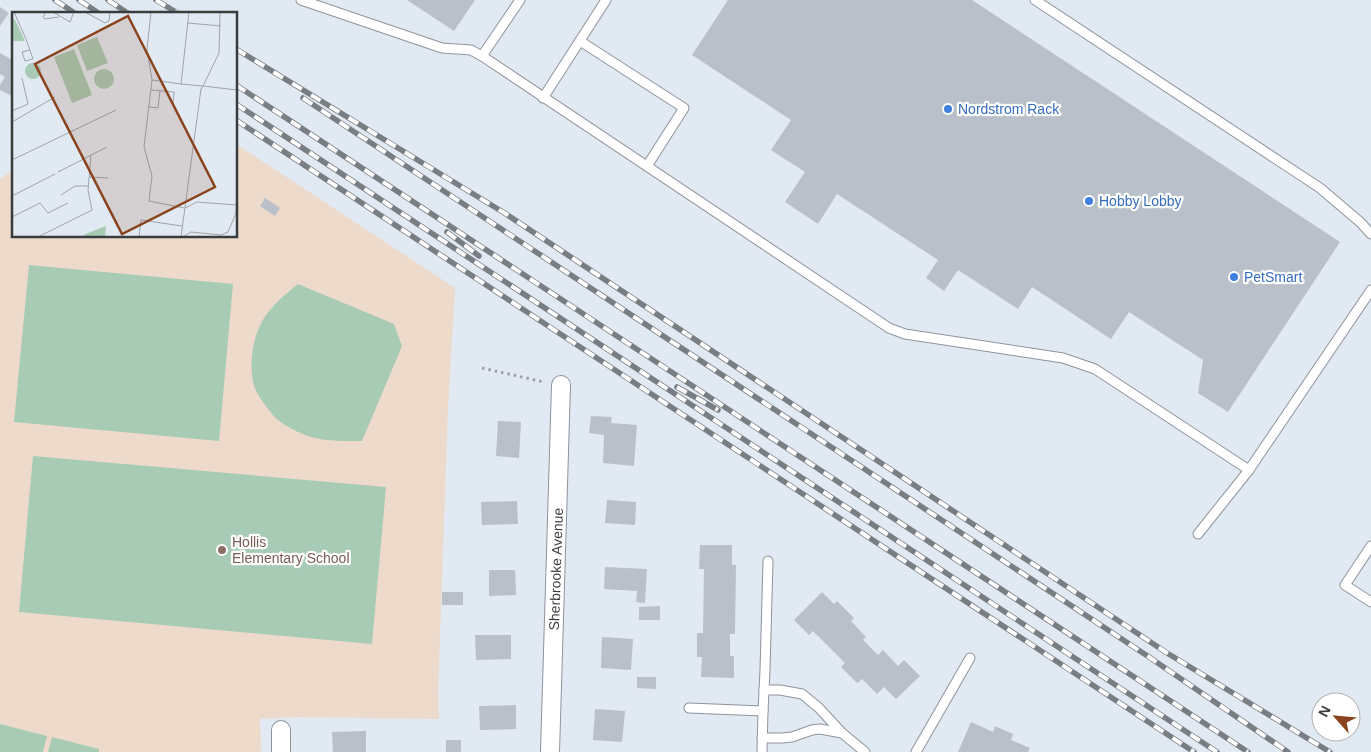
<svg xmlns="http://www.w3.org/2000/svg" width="1371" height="752" viewBox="0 0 1371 752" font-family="Arial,sans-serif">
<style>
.education{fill:#eddaca}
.green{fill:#a7cbb4}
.building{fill:#b9c0c9}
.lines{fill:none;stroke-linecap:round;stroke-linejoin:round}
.lane-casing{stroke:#8d949d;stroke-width:11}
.street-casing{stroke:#8d949d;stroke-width:20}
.path{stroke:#9ca2a9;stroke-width:3;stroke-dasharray:2.5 4;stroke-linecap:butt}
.lane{stroke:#fff;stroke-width:9}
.street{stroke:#fff;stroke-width:18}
.rail-casing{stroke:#797e83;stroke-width:5.5}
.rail{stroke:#fff;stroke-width:4;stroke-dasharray:11;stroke-linecap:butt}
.shop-dot{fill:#3f7fe0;stroke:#fff;stroke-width:2}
.education-dot{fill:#8d6e63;stroke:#fff;stroke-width:2}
.labels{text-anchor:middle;stroke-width:4.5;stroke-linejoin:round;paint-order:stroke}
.shop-label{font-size:14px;fill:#366cbe;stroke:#fff;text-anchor:start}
.education-label{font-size:14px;fill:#785e54;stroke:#fff;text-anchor:start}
.street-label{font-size:14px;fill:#393c3f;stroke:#fff}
.inset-road{fill:none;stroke:#9ea4aa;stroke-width:1}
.view{fill:#8a441d;fill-opacity:0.15;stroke:#8a441d;stroke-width:2.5}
.inset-edge{fill:none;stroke:#393c3f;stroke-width:2.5}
</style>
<rect width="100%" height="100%" fill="#e1e9f2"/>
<path class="education" d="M236 144 455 288 448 407 438 694 439 719 295 717 260 719 261 752H0V179L14 169V236H236Z"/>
<g class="green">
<path d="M29 265 233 284 219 441 14 422Z"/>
<path d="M298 284 394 324 402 346 362 441C340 441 318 442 298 432 292 429 284 425 278 420 271 414 257 395 254 386 248 361 253 330 270 310 278 300 288 292 298 284Z"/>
<path d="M33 456 386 487 372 644 19 612Z"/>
<path d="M0 724 47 736 43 752H0Z"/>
<path d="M52 737 99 749V752H48Z"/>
</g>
<g class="building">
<path d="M407 0H475L454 31Z"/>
<path d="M728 0H972L1340 242 1228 412 1198 393 1203 360 1129 312 1111 339 1032 287 1018 309 958 270 944 291 926 278 938 260 837 194 818 224 785 202 805 172 771 150 791 120 692 55Z"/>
<path d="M0 7 9 13 0 26Z"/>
<path d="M0 53 14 61V97L0 90V85L5 77 0 74Z"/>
<path d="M265 198 280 208 275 216 260 206Z"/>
<path d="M591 416 612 417 611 423 637 425 634 466 603 463 604 435 589 433Z"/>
<path d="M498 421 521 422 519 458 496 456Z"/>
<path d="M607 500 636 502 635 525 605 523Z"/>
<path d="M517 501 518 524 482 525 481 502Z"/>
<path d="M700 545H732V565H736L735 634H730V656H734V678L701 677 702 657H697V633H703L704 569H699Z"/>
<path d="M605 567 647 569 645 603 636 602 637 591 604 589Z"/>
<path d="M489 570H515L516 595 489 596Z"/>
<rect x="442" y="592" width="21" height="13"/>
<path d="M822 592 834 604 837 601 854 618 851 621 866 637 863 640 878 655 883 650 898 666 904 660 920 676 896 699 884 687 877 694 862 679 857 683 841 667 845 663 813 631 809 635 794 620Z"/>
<path d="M660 606V620H639V607Z"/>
<path d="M475 635H511V659L476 660Z"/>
<path d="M602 637 633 639 631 670 601 668Z"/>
<path d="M637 677H656V689L637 688Z"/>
<path d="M516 705V729L480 730 479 706Z"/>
<path d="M595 709 625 711 622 742 593 740Z"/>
<path d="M971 722 993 732 995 726 1013 734 1011 740 1030 748 1028 752H958Z"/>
<path d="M366 731V752H333L332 732Z"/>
<rect x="446" y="740" width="15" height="12"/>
</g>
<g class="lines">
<g class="lane-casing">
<g id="lane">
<path d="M301 0 442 48 471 50 482 56 520 0"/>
<path d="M1035 0 1320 188 1360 222 1371 234"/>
<path d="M580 41 684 108 647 166"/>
<path d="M482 56 889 328 905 334 1063 358 1095 369 1249 470 1371 290"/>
<path d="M543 98 606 0"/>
<path d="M1198 534 1249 470"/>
<path d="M1371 546 1345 585 1371 602"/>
<path d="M764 690H780L802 694 819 708 842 733 865 752"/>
<path d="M689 708 763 711"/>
<path d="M762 738H782L792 737 812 730 820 729 842 733"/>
<path d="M762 752 763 711 765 670 768 561"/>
<path d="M916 752 970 658"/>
</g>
</g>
<g class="street-casing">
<g id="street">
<path d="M281 730V752"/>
<path d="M550 752 561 385"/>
</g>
</g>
<path class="path" d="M482 368 544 382"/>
<use href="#lane" class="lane"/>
<use href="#street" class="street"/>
<g class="rail-casing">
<g id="rail">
<path d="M55 0 76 14"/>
<path d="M79 0 100 14"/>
<path d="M108 0 129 14"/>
<path d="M156 0 179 14"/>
<path d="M236 49 506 214 1167 653 1330 752"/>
<path d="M236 85 1248 752"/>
<path d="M303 98 1149 657 1288 752"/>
<path d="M236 104 1217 752"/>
<path d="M236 120 1194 752"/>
<path d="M447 232 479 256"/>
<path d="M677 387 718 410"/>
</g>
</g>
<use href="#rail" class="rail"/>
</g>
<g class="shop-dot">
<circle cx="948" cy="109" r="5"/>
<circle cx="1089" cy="201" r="5"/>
<circle cx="1234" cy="277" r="5"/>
</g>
<circle class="education-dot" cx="222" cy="550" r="5"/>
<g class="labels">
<g class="shop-label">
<text x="958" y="114">Nordstrom Rack</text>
<text x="1099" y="206">Hobby Lobby</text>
<text x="1244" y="282">PetSmart</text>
</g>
<g class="education-label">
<text x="232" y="547">Hollis<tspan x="232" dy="16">Elementary School</tspan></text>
</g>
<g class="street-label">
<text transform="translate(556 569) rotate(-88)" y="5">Sherbrooke Avenue</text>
</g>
</g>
<g transform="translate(12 12)">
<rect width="225" height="225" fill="#e1e9f2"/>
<path d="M0 4 4 10 13 29H0ZM85 25 96 51 75 59 65 33ZM62 37 80 83 60 91 42 45ZM13 59a8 8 0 1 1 16 0a8 8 0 1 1-16 0ZM82 67a10 10 0 1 1 20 0a10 10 0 1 1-20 0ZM94 214 93 225H68L76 221Z" fill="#a7cbb4"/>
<path class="inset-road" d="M2 0 14 27 21 47 13 49 10 40 18 38M34 0 31 5 33 7 47 5M41 0 58 10 62 0M73 0 93 11 97 9 98 0M139 0 135 37 140 68 169 72M177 0 169 72 191 74 207 41 208 0M176 11 209 14M140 68 132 135 140 164 137 189 172 196M139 78 162 80 161 91M137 95 146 96 148 79M0 99 16 92 10 66M0 110 43 85M0 148 104 98M46 160 95 135M77 165 96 166M49 183 63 174H76M0 184 43 162M173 196 185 190 224 193M0 205 28 191 36 201 56 191M26 225 80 198 76 178 79 143M127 225 129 208 170 214M169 225 189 77 191 74 225 78M171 225 179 220 209 223 216 220 224 201 225 175"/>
<path class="view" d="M116 4 203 175 110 222 23 52Z"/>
<rect width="225" height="225" class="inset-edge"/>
</g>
<g transform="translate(1336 717) rotate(297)"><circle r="24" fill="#ffffff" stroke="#b0b1b2"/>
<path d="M0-4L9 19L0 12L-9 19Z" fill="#8a441d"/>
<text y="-8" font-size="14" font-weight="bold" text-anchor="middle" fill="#393c3f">N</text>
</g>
</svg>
